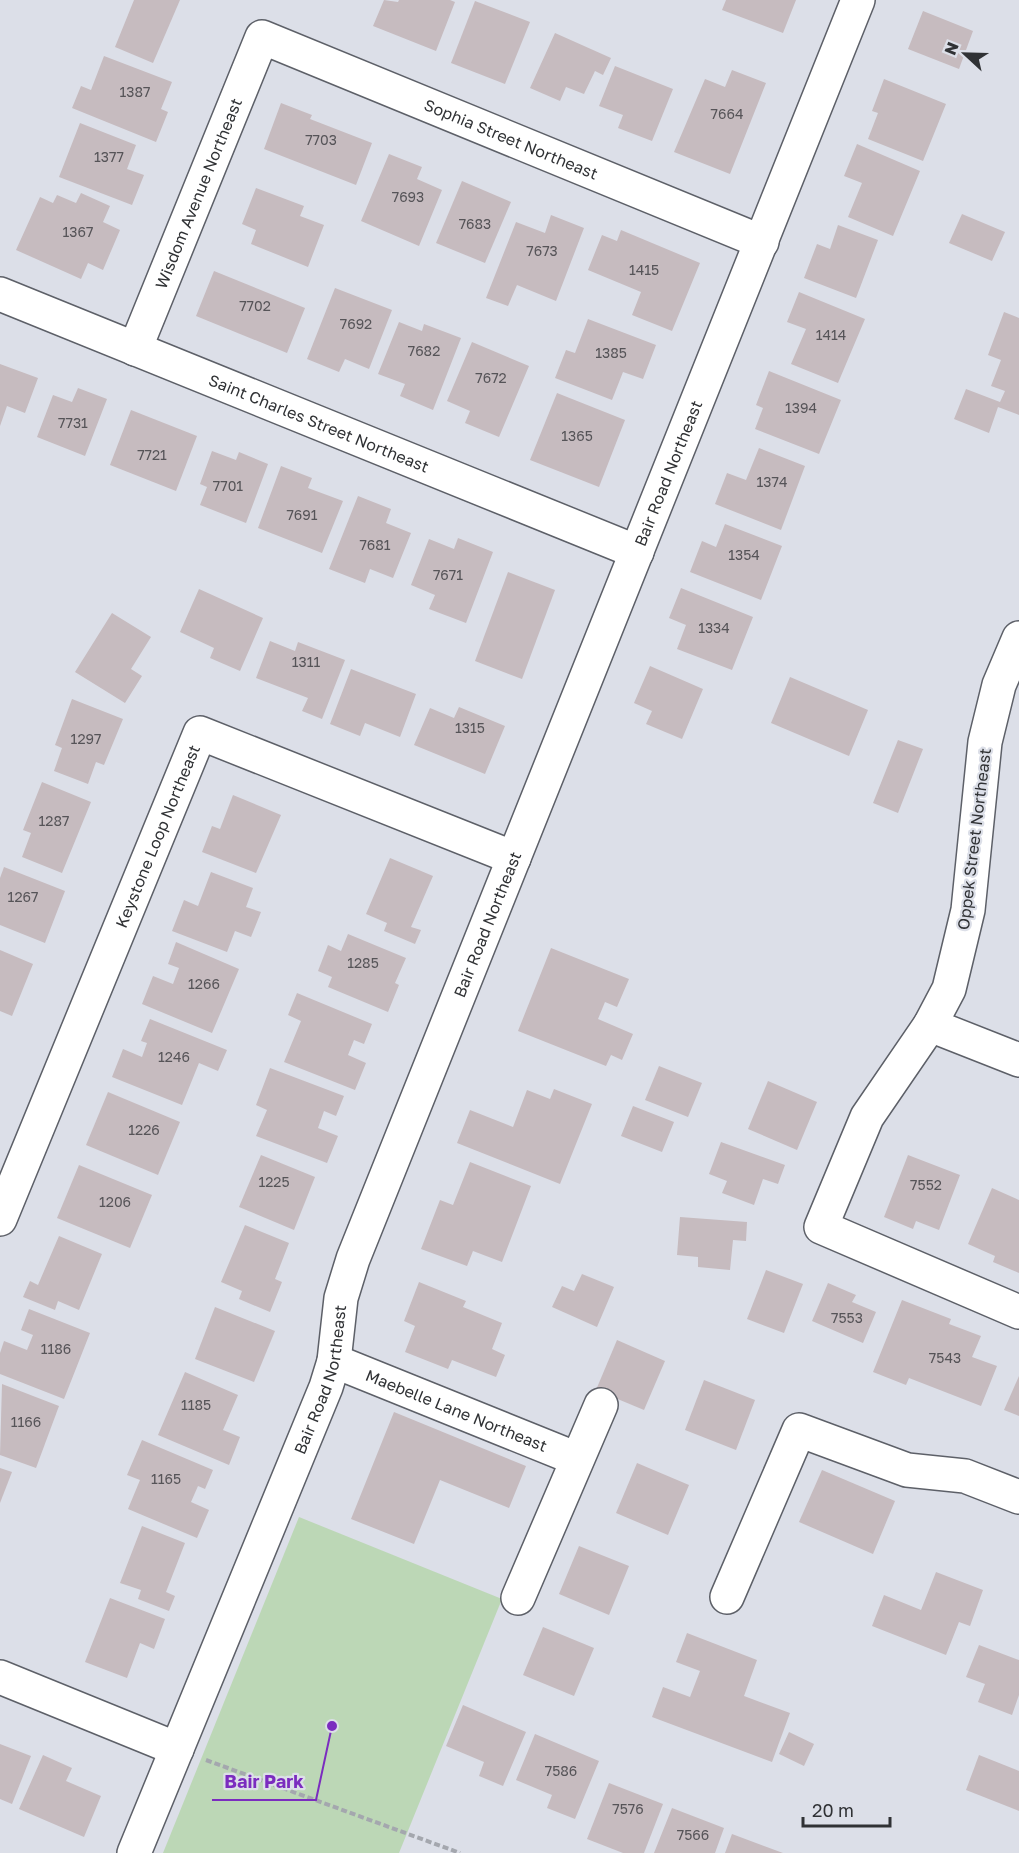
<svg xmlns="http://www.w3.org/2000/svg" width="1019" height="1853" viewBox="0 0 1019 1853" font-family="'Golos Text',sans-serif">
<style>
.green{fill:#bcd7b6}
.building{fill:#c6bbbf}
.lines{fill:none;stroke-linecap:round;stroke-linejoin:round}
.minor-casing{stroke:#5d6068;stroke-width:36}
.path{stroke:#a4a7ae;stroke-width:4;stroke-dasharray:6 3;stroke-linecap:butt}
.minor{stroke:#fff;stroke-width:33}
.labels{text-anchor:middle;stroke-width:4.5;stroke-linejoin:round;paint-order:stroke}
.number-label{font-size:14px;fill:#565458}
.street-label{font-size:16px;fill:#303235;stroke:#dcdfe8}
.leader{fill:none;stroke:#7b2cbf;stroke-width:2}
.callout-dot{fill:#7b2cbf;stroke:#dcdfe8;stroke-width:2}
.callout-label{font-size:18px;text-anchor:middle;font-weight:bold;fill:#7b2cbf;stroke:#dcdfe8;stroke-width:4.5;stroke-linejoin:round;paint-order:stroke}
</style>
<rect width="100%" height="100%" fill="#dcdfe8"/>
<path class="green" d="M299 1517 502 1599 399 1853H163Z"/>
<g class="building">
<path d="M134 0H180L153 63 115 47Z"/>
<path d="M384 0 398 2 399 0H450L455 2 436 51 373 26Z"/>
<path d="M726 0H796L783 33 722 10Z"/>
<path d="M475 1 530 22 505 84 451 63Z"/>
<path d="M923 11 973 31 959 69 908 49Z"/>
<path d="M555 33 611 58 603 75 595 71 584 94 566 87 560 101 530 88Z"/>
<path d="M104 56 172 82 161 109 168 112 156 142 72 108 81 86 91 90Z"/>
<path d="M615 66 673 89 652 141 618 128 623 115 599 106Z"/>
<path d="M732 70 766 83 730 174 674 152 705 79 725 87Z"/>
<path d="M884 79 946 104 923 161 868 139 878 113 872 111Z"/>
<path d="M281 103 312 115 310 119 372 143 356 185 264 149Z"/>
<path d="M80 123 136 145 127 169 144 175 132 205 59 177Z"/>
<path d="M857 144 920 171 893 236 848 217 862 183 844 176Z"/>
<path d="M389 154 422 167 417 179 442 190 419 246 361 221Z"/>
<path d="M462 181 511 202 485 263 436 243Z"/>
<path d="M256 188 304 206 300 216 324 225 308 267 251 244 256 230 242 224Z"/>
<path d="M81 193 110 206 103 222 120 230 103 270 88 263 81 279 16 250 40 197 53 203 57 195 76 203Z"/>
<path d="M962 214 1005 232 992 261 949 243Z"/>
<path d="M551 215 584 228 556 301 517 285 508 306 486 298 516 222 545 233Z"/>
<path d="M838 225 878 240 856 298 804 278 817 244 830 249Z"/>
<path d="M621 230 700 263 672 331 632 315 641 292 588 270 602 235 617 241Z"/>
<path d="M214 271 305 308 287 353 196 316Z"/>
<path d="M335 288 392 310 369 369 345 359 339 372 307 359Z"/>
<path d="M799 292 865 319 838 383 791 364 806 329 787 322Z"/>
<path d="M1004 312 1019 318V415L998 407 989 433 954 419 966 389 1000 402 1005 391 991 386 1001 360 988 355Z"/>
<path d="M588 319 656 345 643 379 623 372 612 400 555 378 566 350 575 353Z"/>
<path d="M399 322 422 331 424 324 461 338 433 410 400 396 405 384 378 374Z"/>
<path d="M472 342 529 366 499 437 465 423 470 411 447 401Z"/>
<path d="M0 364 38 378 25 413 7 406 0 426Z"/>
<path d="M769 371 841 400 819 454 755 429 763 408 756 405Z"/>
<path d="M78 388 107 399 85 456 37 437 53 395 72 402Z"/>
<path d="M557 393 625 420 599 487 530 460Z"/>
<path d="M131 410 197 436 176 491 110 465Z"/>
<path d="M759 448 805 466 781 530 715 504 727 473 746 480Z"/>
<path d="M212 451 236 460 239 452 268 464 246 523 200 505 207 487 200 484Z"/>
<path d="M281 466 312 478 308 488 343 501 322 553 258 528Z"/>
<path d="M358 496 391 509 386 523 411 533 393 578 370 569 365 583 329 569Z"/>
<path d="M725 524 782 546 761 600 690 572 702 541 716 547Z"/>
<path d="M458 538 493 552 466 623 429 609 435 595 411 585 429 539 454 549Z"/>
<path d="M508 572 555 590 522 679 475 661Z"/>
<path d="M681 588 753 617 732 670 677 649 686 625 669 618Z"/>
<path d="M199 589 263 618 240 671 210 658 214 648 180 632Z"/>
<path d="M112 613 151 637 131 669 142 676 125 703 75 672Z"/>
<path d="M270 641 295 651 298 642 345 660 322 719 302 711 308 698 256 678Z"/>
<path d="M650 666 703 689 682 739 646 724 652 711 634 703Z"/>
<path d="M351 669 416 694 400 737 365 723 360 736 330 724Z"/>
<path d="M790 677 868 710 849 756 771 723Z"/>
<path d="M72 699 123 719 104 765 96 762 88 784 54 771 62 748 55 745Z"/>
<path d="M459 707 505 726 485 774 414 745 430 708 454 718Z"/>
<path d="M898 740 923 749 898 813 873 803Z"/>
<path d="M42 782 91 802 62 873 22 857 31 833 23 830Z"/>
<path d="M233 795 281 815 256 873 202 852 212 826 220 829Z"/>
<path d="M390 858 433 876 411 927 421 930 415 944 384 931 387 923 366 914Z"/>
<path d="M4 867 65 891 45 943 0 925V878Z"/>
<path d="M211 872 253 888 246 907 261 912 251 937 235 931 227 952 172 931 184 900 198 906Z"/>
<path d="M348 934 406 958 395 983 399 985 388 1012 328 987 332 977 318 971 328 945 341 951Z"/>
<path d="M176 942 239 969 212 1033 142 1004 153 976 173 984 179 968 168 964Z"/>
<path d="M551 948 629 979 617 1007 605 1002 598 1019 633 1034 622 1060 611 1055 606 1066 518 1031Z"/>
<path d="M0 950 33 964 12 1016 0 1011Z"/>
<path d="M297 993 372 1024 364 1044 354 1040 348 1055 366 1063 355 1090 284 1062 301 1021 288 1015Z"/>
<path d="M150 1019 227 1050 218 1071 199 1063 182 1105 112 1077 123 1049 142 1057 147 1043 141 1041Z"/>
<path d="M659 1066 702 1083 688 1117 645 1100Z"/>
<path d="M270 1068 344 1096 336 1116 324 1111 318 1128 338 1136 327 1163 256 1136 267 1110 256 1105Z"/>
<path d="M768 1081 817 1102 797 1150 748 1129Z"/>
<path d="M554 1089 592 1104 560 1184 457 1143 470 1110 513 1127 527 1090 550 1099Z"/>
<path d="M108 1092 180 1122 158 1175 86 1145Z"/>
<path d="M633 1106 674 1122 662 1152 621 1136Z"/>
<path d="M721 1142 785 1165 778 1184 763 1179 754 1205 722 1193 727 1181 709 1174Z"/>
<path d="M261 1155 315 1177 294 1230 239 1207Z"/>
<path d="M908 1155 960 1175 939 1230 916 1221 913 1229 884 1217Z"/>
<path d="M470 1162 531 1186 502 1262 473 1251 467 1266 421 1249 440 1200 453 1205Z"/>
<path d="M79 1165 152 1195 130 1248 57 1218Z"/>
<path d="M992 1188 1019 1200V1273L993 1262 995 1256 968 1244Z"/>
<path d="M680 1217 747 1222 746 1241 733 1240 730 1270 698 1267V1257L677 1255Z"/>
<path d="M245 1225 289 1243 275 1279 282 1282 270 1312 239 1299 242 1291 221 1282Z"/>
<path d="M59 1236 102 1254 79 1310 58 1301 55 1310 23 1297 30 1281 38 1285Z"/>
<path d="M766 1270 803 1284 784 1333 747 1319Z"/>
<path d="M582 1274 614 1287 597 1327 552 1307 562 1286 574 1291Z"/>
<path d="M419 1282 466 1301 463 1307 502 1323 492 1349 505 1355 496 1377 452 1360 448 1369 405 1352 415 1326 404 1321Z"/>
<path d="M828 1283 856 1295 852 1302 876 1312 863 1343 812 1321Z"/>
<path d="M902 1300 951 1319 949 1324 981 1336 972 1357 997 1366 981 1406 909 1378 906 1385 873 1372Z"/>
<path d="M215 1307 275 1331 254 1382 195 1359Z"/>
<path d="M29 1309 90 1333 64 1399 0 1374V1353L4 1341 27 1350 33 1335 21 1330Z"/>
<path d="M617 1340 665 1361 644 1410 596 1390Z"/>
<path d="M185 1372 238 1395 223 1430 240 1437 229 1465 158 1435Z"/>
<path d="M1019 1376V1416L1004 1410Z"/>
<path d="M704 1380 755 1400 736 1450 685 1430Z"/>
<path d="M2 1384 59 1406 36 1468 0 1455Z"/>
<path d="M394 1412 526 1466 509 1508 440 1480 414 1544 351 1519Z"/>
<path d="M142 1440 213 1470 205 1489 198 1486 191 1502 209 1510 197 1538 128 1509 140 1480 127 1475Z"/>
<path d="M637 1463 689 1485 668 1535 616 1513Z"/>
<path d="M0 1468 12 1472 0 1503Z"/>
<path d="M822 1470 895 1501 873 1554 799 1522Z"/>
<path d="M142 1526 185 1543 166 1592 175 1596 169 1611 138 1599 141 1590 120 1583Z"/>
<path d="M579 1546 629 1566 609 1615 559 1594Z"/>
<path d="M936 1572 983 1590 970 1626 959 1622 946 1655 872 1626 884 1595 921 1610Z"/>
<path d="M110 1598 165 1619 154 1649 140 1643 127 1678 85 1662Z"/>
<path d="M543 1627 594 1648 574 1696 523 1675Z"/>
<path d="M687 1633 757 1660 744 1696 790 1713 772 1762 652 1717 663 1687 690 1697 700 1671 676 1662Z"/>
<path d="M979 1645 1019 1660V1695L1012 1715 978 1702 985 1684 966 1677Z"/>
<path d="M463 1705 526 1732 503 1786 479 1776 484 1762 446 1746Z"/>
<path d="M789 1732 814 1744 804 1766 779 1754Z"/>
<path d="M535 1734 599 1761 575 1819 547 1808 552 1795 516 1780Z"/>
<path d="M0 1744 31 1756 12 1804 0 1799Z"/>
<path d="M43 1755 72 1768 66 1781 101 1796 84 1837 19 1809Z"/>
<path d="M979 1755 1019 1771V1811L966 1790Z"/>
<path d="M609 1783 663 1804 644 1853H623L587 1839Z"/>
<path d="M672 1808 724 1828 715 1853H654Z"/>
<path d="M732 1834 783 1853H725Z"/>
</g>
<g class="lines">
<g class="minor-casing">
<g id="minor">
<path id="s1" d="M0 294 637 552"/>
<path id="s2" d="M135 349 262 37 762 242"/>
<path d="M1019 638 999 685 985 742 968 910 949 989 930 1025 867 1117 821 1227 1019 1312"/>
<path d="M930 1025 1019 1060"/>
<path id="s3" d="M0 1219 200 733 514 858"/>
<path id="s4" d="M334 1361 577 1459"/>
<path d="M727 1597 799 1430 907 1470 965 1476 1019 1497"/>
<path d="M518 1598 601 1405"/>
<path d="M0 1677 177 1749"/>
<path id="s5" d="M134 1853 326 1387 334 1361 341 1298 353 1259 858 0"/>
</g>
</g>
<path class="path" d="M206 1760 460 1853"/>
<use href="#minor" class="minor"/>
</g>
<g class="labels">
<g class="number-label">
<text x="135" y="97">1387</text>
<text x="727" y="119">7664</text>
<text x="321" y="145">7703</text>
<text x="109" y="162">1377</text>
<text x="408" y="202">7693</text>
<text x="475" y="229">7683</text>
<text x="78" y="237">1367</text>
<text x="542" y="256">7673</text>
<text x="644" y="275">1415</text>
<text x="255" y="311">7702</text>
<text x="356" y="329">7692</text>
<text x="831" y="340">1414</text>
<text x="424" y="356">7682</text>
<text x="611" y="358">1385</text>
<text x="491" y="383">7672</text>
<text x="801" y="413">1394</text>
<text x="73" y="428">7731</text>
<text x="577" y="441">1365</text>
<text x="152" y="460">7721</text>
<text x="772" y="487">1374</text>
<text x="228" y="491">7701</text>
<text x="302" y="520">7691</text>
<text x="375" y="550">7681</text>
<text x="744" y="560">1354</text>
<text x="448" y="580">7671</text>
<text x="714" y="633">1334</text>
<text x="306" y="667">1311</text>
<text x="470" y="733">1315</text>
<text x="86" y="744">1297</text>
<text x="54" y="826">1287</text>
<text x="23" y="902">1267</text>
<text x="363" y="968">1285</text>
<text x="204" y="989">1266</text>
<text x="174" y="1062">1246</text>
<text x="144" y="1135">1226</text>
<text x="274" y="1187">1225</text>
<text x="926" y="1190">7552</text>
<text x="115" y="1207">1206</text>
<text x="847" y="1323">7553</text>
<text x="56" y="1354">1186</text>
<text x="945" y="1363">7543</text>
<text x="196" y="1410">1185</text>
<text x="26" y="1427">1166</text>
<text x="166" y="1484">1165</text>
<text x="561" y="1776">7586</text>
<text x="628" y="1814">7576</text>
<text x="693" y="1840">7566</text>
</g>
<g class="street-label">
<text dy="6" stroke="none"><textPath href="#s2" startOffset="606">Sophia Street Northeast</textPath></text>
<text dy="6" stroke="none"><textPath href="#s2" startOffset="168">Wisdom Avenue Northeast</textPath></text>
<text dy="6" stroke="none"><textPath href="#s1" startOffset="344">Saint Charles Street Northeast</textPath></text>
<text dy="6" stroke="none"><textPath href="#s5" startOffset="1482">Bair Road Northeast</textPath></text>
<text dy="6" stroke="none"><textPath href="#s3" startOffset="414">Keystone Loop Northeast</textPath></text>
<text transform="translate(974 839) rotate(-83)" y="6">Oppek Street Northeast</text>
<text dy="6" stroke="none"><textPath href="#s5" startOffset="996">Bair Road Northeast</textPath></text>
<text dy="6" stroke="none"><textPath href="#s5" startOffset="510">Bair Road Northeast</textPath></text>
<text dy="6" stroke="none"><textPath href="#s4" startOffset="132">Maebelle Lane Northeast</textPath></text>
</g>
</g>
<path class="leader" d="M332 1726L316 1800H212"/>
<circle class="callout-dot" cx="332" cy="1726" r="6"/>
<g class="callout-label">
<text x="264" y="1788">Bair Park</text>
</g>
<g transform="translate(965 54) rotate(292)" stroke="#dcdfe8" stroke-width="4.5" paint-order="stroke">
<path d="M0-4.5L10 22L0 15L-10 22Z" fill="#303235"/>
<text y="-9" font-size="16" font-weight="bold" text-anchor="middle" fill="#303235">N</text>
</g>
<path d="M803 1817v9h87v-9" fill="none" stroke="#303235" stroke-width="3"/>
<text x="812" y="1817" font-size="18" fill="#303235" stroke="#dcdfe8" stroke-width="4.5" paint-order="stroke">20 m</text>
</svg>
